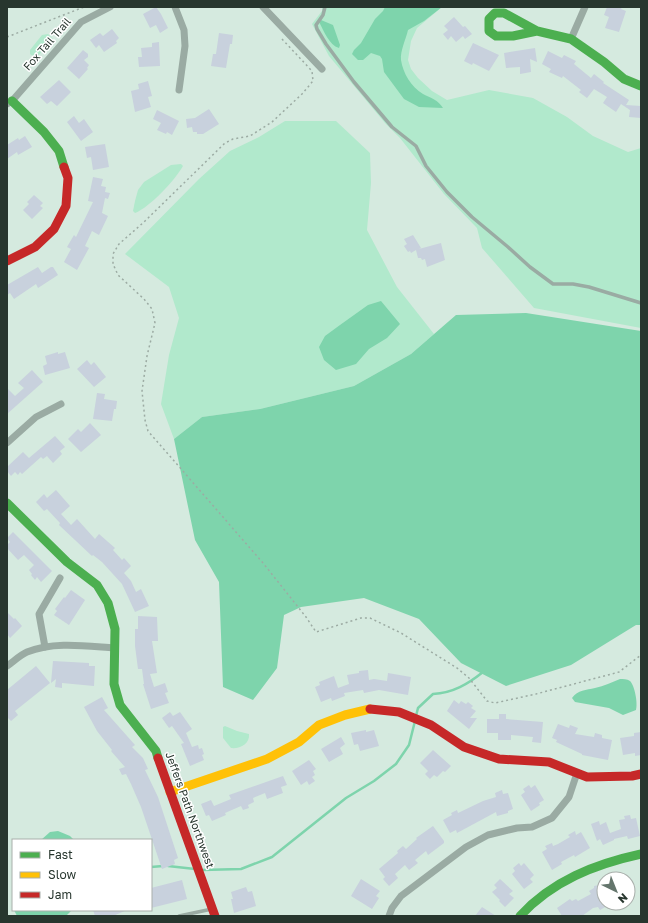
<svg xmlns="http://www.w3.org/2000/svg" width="648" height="923" viewBox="0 0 648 923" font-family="'Golos Text',sans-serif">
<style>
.green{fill:#b1e9cc}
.water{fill:#7ed4ac}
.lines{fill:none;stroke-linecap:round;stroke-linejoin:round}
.stream{stroke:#7ed4ac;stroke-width:2.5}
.building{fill:#c8d1dd}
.path{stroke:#9caba3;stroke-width:1.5;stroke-dasharray:2 3;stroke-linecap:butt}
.lane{stroke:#9aaba3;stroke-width:3.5}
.street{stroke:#9aaba3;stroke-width:7}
.fast{stroke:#4caf50;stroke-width:9}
.slow{stroke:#ffc107;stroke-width:9}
.jam{stroke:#c62828;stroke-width:9}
.labels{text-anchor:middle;stroke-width:3;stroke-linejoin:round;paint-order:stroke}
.street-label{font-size:11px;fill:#27362e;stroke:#fff}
</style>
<rect width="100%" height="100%" fill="#d5eadf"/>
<g class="green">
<path d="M322 7H442L417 28 411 41 408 60 411 69 418 78 432 91 447 100 489 90 533 98 567 117 593 136 628 152 641 148V328L534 308 482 248 477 228 444 194 400 138 385 123 329 56 312 24 322 11Z"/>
<path d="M48 34 53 39 38 56 34 57 30 54V50L42 35Z"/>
<path d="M285 121H336L370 153 371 183 367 230 397 287 434 334 411 354 354 386 260 409 202 417 174 439 161 404 169 355 179 318 169 287 125 254 199 179 230 151 259 137Z"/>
<path d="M181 164 183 166C175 180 150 207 135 213L133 211 135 201 138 190 144 182 171 165Z"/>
<path d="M225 726 237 731 249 734C250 744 240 749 231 748L223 738V727Z"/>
</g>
<g class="water">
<path d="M385 7H442L424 21 408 30C406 39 400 51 401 60 403 73 411 87 423 94 431 98 438 100 443 108L419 107 404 99 384 72 382 59 380 56 371 53 363 60H358L352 54 354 50 361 43 375 19 383 11Z"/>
<path d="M321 20 333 25 340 45 339 48C329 45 324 31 319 22Z"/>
<path d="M381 301 400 324 387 338 369 349 356 364 336 370 324 360 319 347 325 336 340 325 368 305Z"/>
<path d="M526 313 641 331V625H636L571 665 506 686 461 663 419 619 364 598 301 607 284 615 277 668 253 700 223 687 219 582 195 540 174 439 202 417 260 409 354 386 411 354 456 315Z"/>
<path d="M620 679C623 679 627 679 630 681 635 686 638 704 636 710L623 715 609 708 575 702 572 698C578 690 586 690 595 688 604 686 612 682 620 679Z"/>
<path d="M58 831 70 836 74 840H41L50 832Z"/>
<path d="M14 910H72L66 916H17Z"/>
</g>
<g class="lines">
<g class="stream">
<path d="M416 716 418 708 433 694C453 693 468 684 483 672"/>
<path d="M168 866 195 869"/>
<path d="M151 867 163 866"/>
<path d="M202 870 241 869 272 857 346 798 374 781 396 764 409 745 415 721"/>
</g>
</g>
<g class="building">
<path d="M156 7 161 14 168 28 160 33 156 25 150 28 143 14Z"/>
<path d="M607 7H622L621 9 626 11 619 32 605 28 609 17 604 15Z"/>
<path d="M454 17 463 27 465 26 472 34 465 39 463 36 456 42 451 36 448 40 443 34 448 30 444 26Z"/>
<path d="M112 29 119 38 116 41 117 43 104 52 99 45 96 48 90 40 100 33 103 36Z"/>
<path d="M219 33 233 35 232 44H230L226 68 211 66 213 54H216Z"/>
<path d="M159 42 160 66 139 67 138 57H142L141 48 152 47V43Z"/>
<path d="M473 43 499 55 489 71 473 63 472 65 464 61Z"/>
<path d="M535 48 537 62 530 59 531 72 520 74V67L506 68 504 53Z"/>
<path d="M83 50 88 54V57L84 60 89 65 87 68 88 69 79 79 67 68Z"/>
<path d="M548 51 562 58 564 55 576 61 574 64 591 78 594 74 604 82 603 83 629 100 626 105 641 106V118L629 117 630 110 621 104 616 112 603 103 607 97 594 89 587 98 579 92 581 90 563 76 562 78 549 72 551 69 542 64Z"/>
<path d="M59 80 71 92 57 106 51 101 47 104 40 97Z"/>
<path d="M148 81 152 96 148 97 151 107 135 112 131 91 139 89 138 84Z"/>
<path d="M209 109 219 124 203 134H197V132H193L192 127 187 128 186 119 195 118Z"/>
<path d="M157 110 179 121 172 135 167 132 166 134 157 130 161 123 153 119Z"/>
<path d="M74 116 79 123 84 119 93 132 81 141 67 122Z"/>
<path d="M25 136 32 147 18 155 17 152 7 159V145L18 138 19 140Z"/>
<path d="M105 144 109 167 93 170 91 157 87 158 85 147Z"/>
<path d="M93 177 103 179 101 186 106 187 105 192 110 193 108 199 105 198 102 213 108 216 99 235 92 231 85 246 89 248 77 270 64 262 71 249 67 247 74 235 76 237 93 202 88 201Z"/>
<path d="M34 195 43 203 40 206 43 208 32 219 23 210 29 204 27 202Z"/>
<path d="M413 235 421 248 419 249 441 243 445 260 427 267 425 259 422 260 421 258H418L416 250 411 253 410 251 408 252 404 246 407 244 404 239Z"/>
<path d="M38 267 42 273 51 267H53L58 275 38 288 36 284 14 299 10 293 7 295V285Z"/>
<path d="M58 352V354L65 352 70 368 45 375 43 366 47 364 45 356Z"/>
<path d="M87 360 91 365 94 362 106 377 94 387 77 369Z"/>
<path d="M32 370 43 382 7 414V388L15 396 24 388 18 383Z"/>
<path d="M97 393 105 394 104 399 117 401 116 409H114L112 421 93 419Z"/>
<path d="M90 423 101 435 81 452 68 439 78 429 81 432Z"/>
<path d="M55 436 65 447 60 451 62 454 53 463 47 456 43 459 41 457 22 474 20 472 18 475 15 472 11 476 7 471V467L23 452 29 458Z"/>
<path d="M56 490 70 506 61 514 71 525 77 519 95 539 99 534 115 548 113 550 122 560 124 558 131 566 124 573 131 581 136 592 141 589 149 606 135 612 122 584 102 562 93 555 92 556 59 525 60 523 47 509 44 511 36 502 44 494 47 498Z"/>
<path d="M13 532 52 571 41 582 37 577 35 580 31 575 32 574 29 570 34 565 24 555 18 560 7 548V545L10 542 7 538Z"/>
<path d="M71 590 85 600 69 625 54 615 57 611 55 609 64 597 65 598Z"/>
<path d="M7 612 14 619 15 618 22 626 10 638 7 634Z"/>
<path d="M138 616 157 617 158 641H152L157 673 150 674 154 687 165 683 168 692 165 693 169 703 151 709 143 684H144L142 669H138L135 646V629H138Z"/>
<path d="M53 661 89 663V666H95L94 686 62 683V688L55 687 56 679 51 683Z"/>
<path d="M36 666 50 683 15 711 18 715 11 721 7 717V690Z"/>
<path d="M368 670 369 680 374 679 387 681 388 673 411 677 408 695 379 690 364 693 363 690 344 693 345 696 332 701 331 698 321 702 315 687 320 685 319 682 334 676 338 688 349 684 347 675 359 673V671Z"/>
<path d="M102 697 108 708 104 710 135 745 132 747 143 758 148 769 145 770 158 797 178 858 174 860 175 864 162 869 141 807 131 784 126 774 122 775 119 769 125 767 111 751 112 750 97 731 84 707Z"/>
<path d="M454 700 459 704 461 701 466 704 468 702 473 706 471 708 476 711 470 718H477L469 729 447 711Z"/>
<path d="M170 712 173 716 180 712 192 729 186 733 192 747 198 745 199 749 202 748 204 754 202 755 204 760 190 766 181 744 184 743 172 726 169 728 162 718Z"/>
<path d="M499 714H506V719L543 722 541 743 532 742 533 737 511 735V740H498V733H487V719H499Z"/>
<path d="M558 724 569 728 570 725 578 728 575 734 594 737 595 733 602 735V738L612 740 608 760 582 755V754L556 742 557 740 552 738Z"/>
<path d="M366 730V732L374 730 379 746 360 751 358 744 354 745 351 733Z"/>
<path d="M641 732V755L635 756V753L623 755 620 738 634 736V733Z"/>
<path d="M341 737 345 744 340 748 343 754 329 762 321 749Z"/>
<path d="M433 750 451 766 445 772 443 771 437 777 434 775 430 779 425 774 428 771 420 763Z"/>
<path d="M309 760 316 769 313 771 315 775 312 777 315 781 309 785 307 781 301 785 292 771Z"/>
<path d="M283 776 287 785 281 787 283 793 267 799 265 793 253 798 254 802 248 805 249 808 243 810 241 806 225 813 226 815 212 821 209 815 206 816 201 804 211 800 214 806 231 799 229 795Z"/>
<path d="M529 785 531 788 535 785 544 800 539 803 540 805 531 811 521 795 525 792 523 789Z"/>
<path d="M502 790 503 794 508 793 513 809 508 811V813L497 816 496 812 457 833 456 830 450 833 443 820 452 815 451 813 457 810 458 813 483 801 496 797 495 793Z"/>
<path d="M630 815 631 819 636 818 640 836 628 839 627 836 614 839V840L603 845 600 839 597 841 591 824 599 821 600 825 606 822 610 833 621 829 619 820 625 819 624 816Z"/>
<path d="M433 826 444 841V843L428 855 426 851 415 860 418 863 409 870 405 865 395 874 398 878 389 886 383 879 385 877 379 869 398 853 397 851 403 846 406 849 417 839 416 838Z"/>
<path d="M575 831 576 835 581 832 590 848 575 857 574 855 561 862 562 864 552 870 542 852 547 849 545 846 552 843 553 846 558 844 570 837 568 835Z"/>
<path d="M519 863 521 866 524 863 534 875 530 879 533 882 524 889 512 874 515 871 513 868Z"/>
<path d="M361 879 380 891 376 896 379 898 372 909 351 896Z"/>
<path d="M500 879 513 891 509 894 514 898 505 907 499 901 500 900 492 892 497 888 494 885Z"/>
<path d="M182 880 187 899 151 908V888Z"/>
<path d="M599 885 604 893V903H612L600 910 598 907 593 908 582 916H562L557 908 570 899 572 901 576 899 578 901 591 894 589 891 594 888V886Z"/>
<path d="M246 887 248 892 252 891 256 906 234 913 231 899H233L231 892Z"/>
<path d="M482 907 496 916H475Z"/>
<path d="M93 910H127L113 916H95Z"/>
</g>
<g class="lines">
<g class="path">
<path d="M7 37 84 7"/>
<path d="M282 39 312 71 313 81 302 94 272 122 250 136 233 139 225 143 144 222 119 244 113 254V264L118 275 144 299 152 309 155 323 147 356 142 391 145 420 148 431 263 563 306 617 316 632 361 618H370L401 633 457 668 469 678 487 701 495 703 536 694 619 672 641 655"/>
</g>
<g class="lane">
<path d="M325 7 323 15 316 25 317 29 326 44 354 82 392 127 416 146 426 166 447 192 472 217 508 247 530 267 553 284H573L589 287 641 303"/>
<path d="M179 916 212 909"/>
</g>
<g class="street">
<path d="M175 7 184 30 185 46 179 90"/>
<path d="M263 7 322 69"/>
<path d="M571 39 585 7"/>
<path d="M7 104 12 101 81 22 110 7"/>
<path d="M7 443 36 417 61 404"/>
<path d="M45 647 39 614 60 578"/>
<path d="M7 666C13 662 20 655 27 652 54 641 86 646 114 648"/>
<path d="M389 916 392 908 401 896 466 847 488 835 517 828 532 827 552 818 569 797 577 773"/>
</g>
<g class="fast">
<path d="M537 31 513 36H496L489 31V19L495 13H504L537 31 571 39 604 62 624 79 641 86"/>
<path d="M12 101 44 132 59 151 64 167"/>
<path d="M7 503 67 562 97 585 108 603 115 629 114 684 120 705 156 751 158 758"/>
<path d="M520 916C552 881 595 864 641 854"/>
</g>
<path class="slow" d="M170 792 267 759 299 742 319 725 345 715 370 709"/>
<g class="jam">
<path d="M7 261 35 247 54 229 66 206 68 178 64 167"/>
<path d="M370 709 399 712 431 725 464 747 499 759 549 762 587 777 632 776 641 774"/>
<path d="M158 758 215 916"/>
</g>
</g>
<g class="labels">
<g class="street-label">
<text transform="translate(47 44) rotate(-49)" y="4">Fox Tail Trail</text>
<text transform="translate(190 810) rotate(70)" y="4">Jeffers Path Northwest</text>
</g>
</g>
<rect width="648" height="923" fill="none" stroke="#27362e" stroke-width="16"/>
<rect x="12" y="839" width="140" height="72" fill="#ffffff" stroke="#a9afab"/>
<rect x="20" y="852" width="20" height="6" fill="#4caf50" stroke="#a9afab"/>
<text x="48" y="859" font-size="12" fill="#27362e">Fast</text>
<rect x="20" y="872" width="20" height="6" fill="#ffc107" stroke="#a9afab"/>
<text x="48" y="879" font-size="12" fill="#27362e">Slow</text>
<rect x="20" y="892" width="20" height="6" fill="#c62828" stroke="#a9afab"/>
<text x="48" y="899" font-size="12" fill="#27362e">Jam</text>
<g transform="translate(616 891) rotate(137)"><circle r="19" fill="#ffffff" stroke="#a9afab"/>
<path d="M0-3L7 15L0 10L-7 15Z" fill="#64756c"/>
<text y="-6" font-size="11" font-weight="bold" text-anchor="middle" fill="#27362e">N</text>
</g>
</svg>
